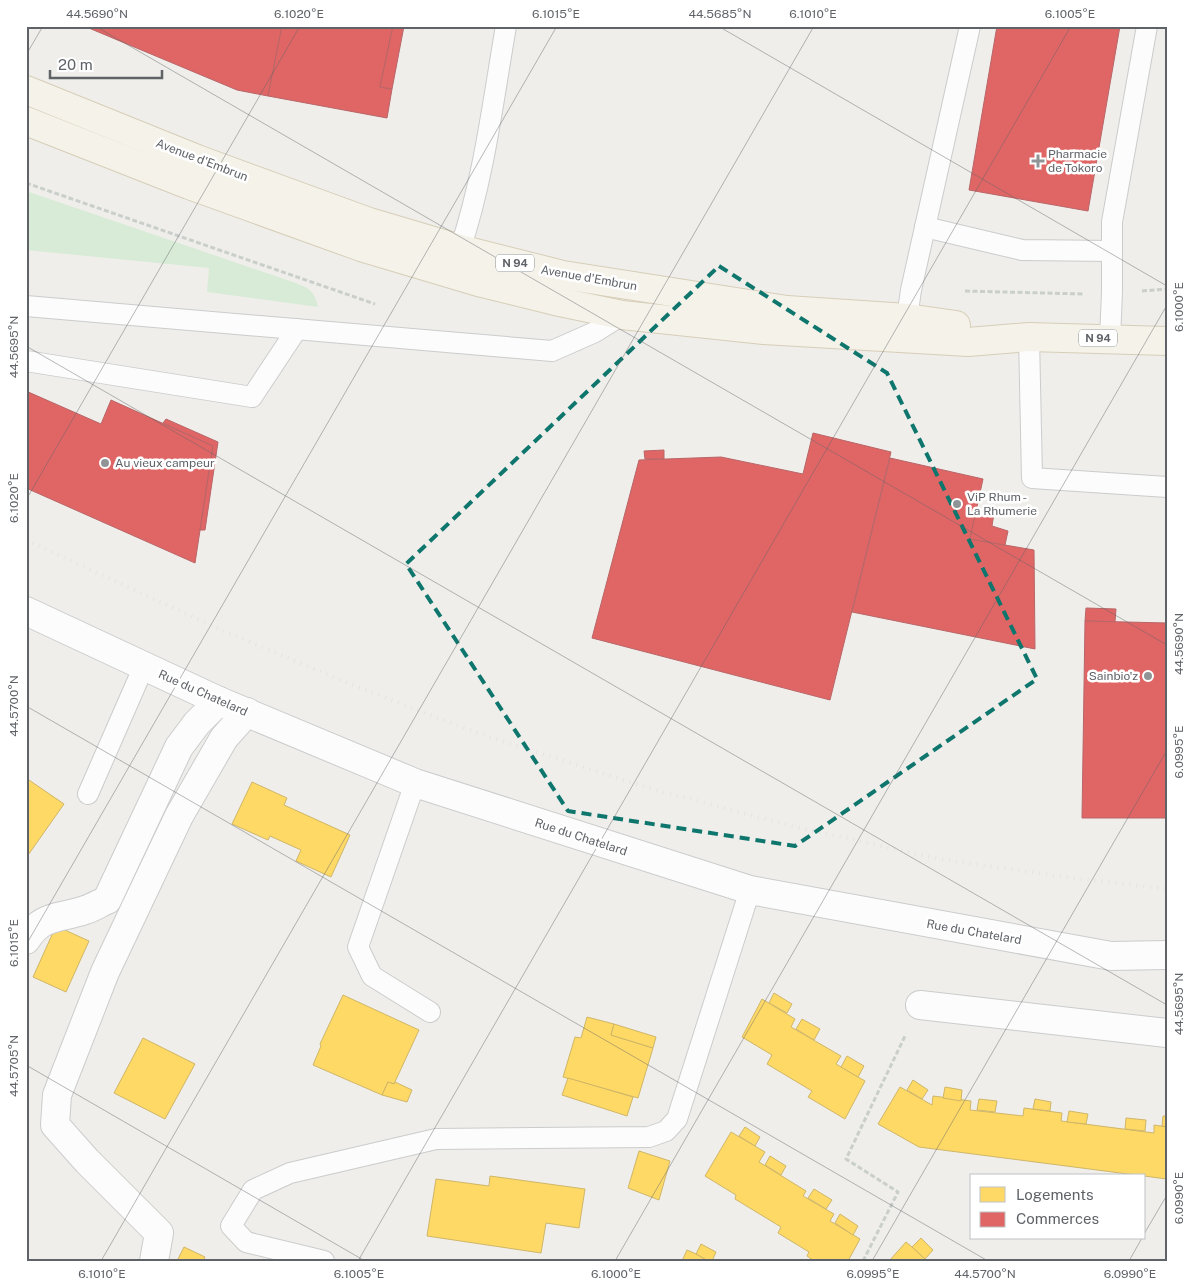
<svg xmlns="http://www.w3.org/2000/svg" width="1193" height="1287" viewBox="0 0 1193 1287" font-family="'Public Sans',sans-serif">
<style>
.green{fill:#d8ebd6}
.homes{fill:#ffd966;stroke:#cfb667}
.shops{fill:#e06666;stroke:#b96567}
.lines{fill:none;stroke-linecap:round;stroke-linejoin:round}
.service-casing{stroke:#cbcccc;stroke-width:22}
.minor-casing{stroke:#cbcccc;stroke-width:30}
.primary-casing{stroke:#d7ceb8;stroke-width:30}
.path{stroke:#cacfcc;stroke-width:3;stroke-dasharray:5 2.5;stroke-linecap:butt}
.service{stroke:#fdfcfc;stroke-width:20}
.minor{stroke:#fdfcfc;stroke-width:28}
.primary{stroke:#f4f2e9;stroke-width:28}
.rail{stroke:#e4e4e4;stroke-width:4;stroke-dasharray:1 6;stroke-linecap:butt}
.marked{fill:none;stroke:#0f766e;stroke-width:4;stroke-dasharray:10 6;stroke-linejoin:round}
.ticks{fill:none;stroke:#5f6368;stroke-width:1;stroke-opacity:0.45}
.poi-dot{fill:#919496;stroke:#fff;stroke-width:2}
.labels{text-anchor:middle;stroke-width:5;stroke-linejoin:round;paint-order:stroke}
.shield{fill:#fff;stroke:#8f9295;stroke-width:1}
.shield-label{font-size:11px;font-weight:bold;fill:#5f6368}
.poi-label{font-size:12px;fill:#5f6368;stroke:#fff;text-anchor:start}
.street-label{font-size:12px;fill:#5f6368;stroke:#fff}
.neatline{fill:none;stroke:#5f6368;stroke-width:2}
.ticks-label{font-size:12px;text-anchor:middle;fill:#5f6368}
</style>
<rect width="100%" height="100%" fill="#efeeea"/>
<path class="green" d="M26 191 293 282C308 288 314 289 318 307L207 292 209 268 26 250Z"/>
<g class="homes">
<path d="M26 778 64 804 26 858Z"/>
<path d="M252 782 287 798 284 805 350 835 331 877 296 861 301 850 270 836 268 840 232 824Z"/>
<path d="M56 926 89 941 66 992 33 977Z"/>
<path d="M774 993 792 1004 787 1013 769 1003Z"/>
<path d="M343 995 419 1030 394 1084 388 1082 382 1095 313 1065 321 1046 320 1044Z"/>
<path d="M762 999 795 1019 791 1027 841 1056 836 1064 865 1081 845 1119 808 1097 812 1091 767 1064 772 1055 742 1037Z"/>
<path d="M587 1017 614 1024 611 1035 653 1048 638 1098 563 1077 575 1037 581 1038Z"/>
<path d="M802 1019 820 1029 814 1040 796 1029Z"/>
<path d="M614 1024 656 1037 653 1048 611 1035Z"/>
<path d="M143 1038 195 1064 165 1119 114 1093Z"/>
<path d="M847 1056 864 1066 858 1077 841 1067Z"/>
<path d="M568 1078 633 1097 627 1116 562 1095Z"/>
<path d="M913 1080 928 1090 922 1099 907 1090Z"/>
<path d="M388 1082 394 1084 395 1082 412 1090 407 1102 382 1095Z"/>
<path d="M900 1087 932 1105 933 1096 971 1101 970 1110 1023 1116 1024 1108 1062 1113 1061 1121 1154 1133V1125L1167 1127V1179L919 1147 878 1124Z"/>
<path d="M945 1087 962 1090 961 1101 943 1098Z"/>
<path d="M979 1099 997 1101 995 1112 977 1110Z"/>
<path d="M1035 1099 1051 1102 1050 1111 1033 1109Z"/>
<path d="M1069 1111 1088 1114 1086 1124 1067 1122Z"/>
<path d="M1163 1116H1167V1127L1162 1126Z"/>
<path d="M1126 1118 1146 1120 1145 1131 1125 1129Z"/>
<path d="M745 1127 760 1137 755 1146 739 1136Z"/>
<path d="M731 1132 765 1152 759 1162 806 1191 803 1196 834 1214 830 1221 860 1239 848 1261H814L807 1256 809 1252 778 1233 781 1227 735 1199 736 1195 705 1176Z"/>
<path d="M639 1151 670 1161 659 1200 628 1188Z"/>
<path d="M770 1156 786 1166 781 1175 765 1165Z"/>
<path d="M490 1176 585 1189 579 1228 546 1223 541 1253 427 1236 436 1179 489 1186Z"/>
<path d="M814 1189 832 1200 826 1209 808 1198Z"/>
<path d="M840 1214 858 1226 853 1235 835 1223Z"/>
<path d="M921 1238 933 1250 925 1259 912 1247Z"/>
<path d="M906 1242 912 1247 927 1261H889Z"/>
<path d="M701 1244 716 1252 712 1261H708L696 1254Z"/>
<path d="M184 1247 205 1257 203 1261H177Z"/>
<path d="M687 1250 696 1254 708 1261H682Z"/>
</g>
<g class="shops">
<path d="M84 26H282L268 96 237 90Z"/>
<path d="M282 26H393L380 87 392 89 387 118 268 96Z"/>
<path d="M393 26H404L392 89 380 87Z"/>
<path d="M997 26H1120L1088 211 969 190Z"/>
<path d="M26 391 101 424 111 400 213 446 195 563 26 488Z"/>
<path d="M166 419 218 442 205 530H200L213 446 163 423Z"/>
<path d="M813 433 891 452 830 700 592 638 639 460 721 457 803 474Z"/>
<path d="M664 450V459H645L644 451Z"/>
<path d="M890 458 983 479 970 539 1034 550 1035 649 852 612Z"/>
<path d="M976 510 994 513 992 526 1008 531 1005 545 970 539Z"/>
<path d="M1086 608 1116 609 1115 622 1085 621Z"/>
<path d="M1085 621 1167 623V818H1082Z"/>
</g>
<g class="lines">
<g class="service-casing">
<g id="service">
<path d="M925 227 1022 250 1112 251"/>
<path d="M460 249C484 178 493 101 506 26"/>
<path d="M26 306 552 351 595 332 622 315"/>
<path d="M907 318 911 290 970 26"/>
<path d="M1029 337 1032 478 1167 487"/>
<path d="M1110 339 1112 292V222L1147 26"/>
<path d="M26 361 252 397 297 329"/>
<path d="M415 783 358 947 372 976 430 1012"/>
<path d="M88 794 144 666"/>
<path d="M324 1261 246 1242 231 1226 253 1190 290 1173 436 1139 649 1137 666 1131 677 1119 750 890"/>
</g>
</g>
<g class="minor-casing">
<g id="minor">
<path d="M26 611 219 701 415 783 750 890 1111 956 1167 955"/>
<path d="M26 940C42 914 59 919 85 910 92 908 100 903 107 900L179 747 197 723 219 701"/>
<path d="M920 1005 1167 1033"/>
<path d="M154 1261 159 1233 87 1161 55 1125 57 1095 105 972 179 816 224 738 247 712"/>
</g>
</g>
<g class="primary-casing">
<g id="primary">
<path d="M26 90 197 159 369 222 460 249 563 275 787 310 907 318 956 325"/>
<path d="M26 121 189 185 361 247 482 283 555 301 622 315 764 330 968 342 1029 337 1167 341"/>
</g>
</g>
<g class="path">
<path d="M26 183 375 304"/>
<path d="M965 291 1083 294"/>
<path d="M1142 291 1167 289"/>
<path d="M863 1261 898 1192 846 1159 906 1034"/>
</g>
<use href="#service" class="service"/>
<use href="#minor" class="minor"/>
<use href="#primary" class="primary"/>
<path class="rail" d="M26 540 228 633 355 686 480 734 649 788 792 826 944 860 1073 878 1167 889"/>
</g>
<path class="marked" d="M719 266 887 373 1037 679 795 846 568 811 406 564Z"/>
<path class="ticks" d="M95 26 1167 645M718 26 1167 286M26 55 43 26M26 346 1167 1005M26 500 300 26M26 706 988 1261M26 945 557 26M26 1065 365 1261M1144 1234 1167 1195M101 1261 814 26M358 1261 1071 26M615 1261 1167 305M872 1261 1167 750M1129 1261 1142 1238"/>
<g class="poi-dot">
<path d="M1035.5 153.5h5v5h5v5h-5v5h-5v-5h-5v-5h5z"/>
<circle cx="105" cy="463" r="5"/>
<circle cx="957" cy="504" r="5"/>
<circle cx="1148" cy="676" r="5"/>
</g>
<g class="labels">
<g class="shield">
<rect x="496" y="254.5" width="38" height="17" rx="4"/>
<rect x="1079" y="329.5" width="38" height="17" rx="4"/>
</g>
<g class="shield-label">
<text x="515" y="267">N 94</text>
<text x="1098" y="342">N 94</text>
</g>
<g class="poi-label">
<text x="1048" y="158">Pharmacie<tspan x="1048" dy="14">de Tokoro</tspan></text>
<text x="115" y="467">Au vieux campeur</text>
<text x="967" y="501">ViP Rhum -<tspan x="967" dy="14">La Rhumerie</tspan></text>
<text x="1138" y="680" text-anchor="end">Sainbio'z</text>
</g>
<g class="street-label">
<text transform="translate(202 160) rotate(21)" y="4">Avenue d'Embrun</text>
<text transform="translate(589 278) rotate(10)" y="4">Avenue d'Embrun</text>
<text transform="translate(203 693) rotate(24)" y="4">Rue du Chatelard</text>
<text transform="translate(581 837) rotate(18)" y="4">Rue du Chatelard</text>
<text transform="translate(974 932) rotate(10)" y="4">Rue du Chatelard</text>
</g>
</g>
<rect width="1193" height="1287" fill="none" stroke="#ffffff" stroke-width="55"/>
<rect x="970" y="1174" width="175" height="65" fill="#ffffff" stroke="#bfc1c3"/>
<rect x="980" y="1187" width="25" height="15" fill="#ffd966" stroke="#bfc1c3"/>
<text x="1016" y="1200" font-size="15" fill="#5f6368">Logements</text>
<rect x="980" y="1212" width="25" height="15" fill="#e06666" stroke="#bfc1c3"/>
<text x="1016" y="1224" font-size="15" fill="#5f6368">Commerces</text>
<path d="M50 70v8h112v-8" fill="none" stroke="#5f6368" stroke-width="2.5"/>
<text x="58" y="70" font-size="15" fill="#5f6368" stroke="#ffffff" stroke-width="4" paint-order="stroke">20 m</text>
<rect x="28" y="28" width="1138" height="1232" class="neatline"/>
<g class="ticks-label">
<text x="97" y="18">44.5690°N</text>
<text x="299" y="18">6.1020°E</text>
<text x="556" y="18">6.1015°E</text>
<text x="720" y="18">44.5685°N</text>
<text x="813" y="18">6.1010°E</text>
<text x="1070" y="18">6.1005°E</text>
<text transform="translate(1179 307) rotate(-90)" y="4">6.1000°E</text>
<text transform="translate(14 347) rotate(-90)" y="4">44.5695°N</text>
<text transform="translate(14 498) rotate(-90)" y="4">6.1020°E</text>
<text transform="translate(1179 644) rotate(-90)" y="4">44.5690°N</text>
<text transform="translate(14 706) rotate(-90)" y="4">44.5700°N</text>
<text transform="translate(1179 752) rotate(-90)" y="4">6.0995°E</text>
<text transform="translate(14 943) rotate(-90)" y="4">6.1015°E</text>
<text transform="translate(1179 1004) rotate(-90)" y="4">44.5695°N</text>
<text transform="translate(14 1066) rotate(-90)" y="4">44.5705°N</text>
<text transform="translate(1179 1198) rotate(-90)" y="4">6.0990°E</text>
<text x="102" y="1278">6.1010°E</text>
<text x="359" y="1278">6.1005°E</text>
<text x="616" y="1278">6.1000°E</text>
<text x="873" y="1278">6.0995°E</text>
<text x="985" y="1278">44.5700°N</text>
<text x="1130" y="1278">6.0990°E</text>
</g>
</svg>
